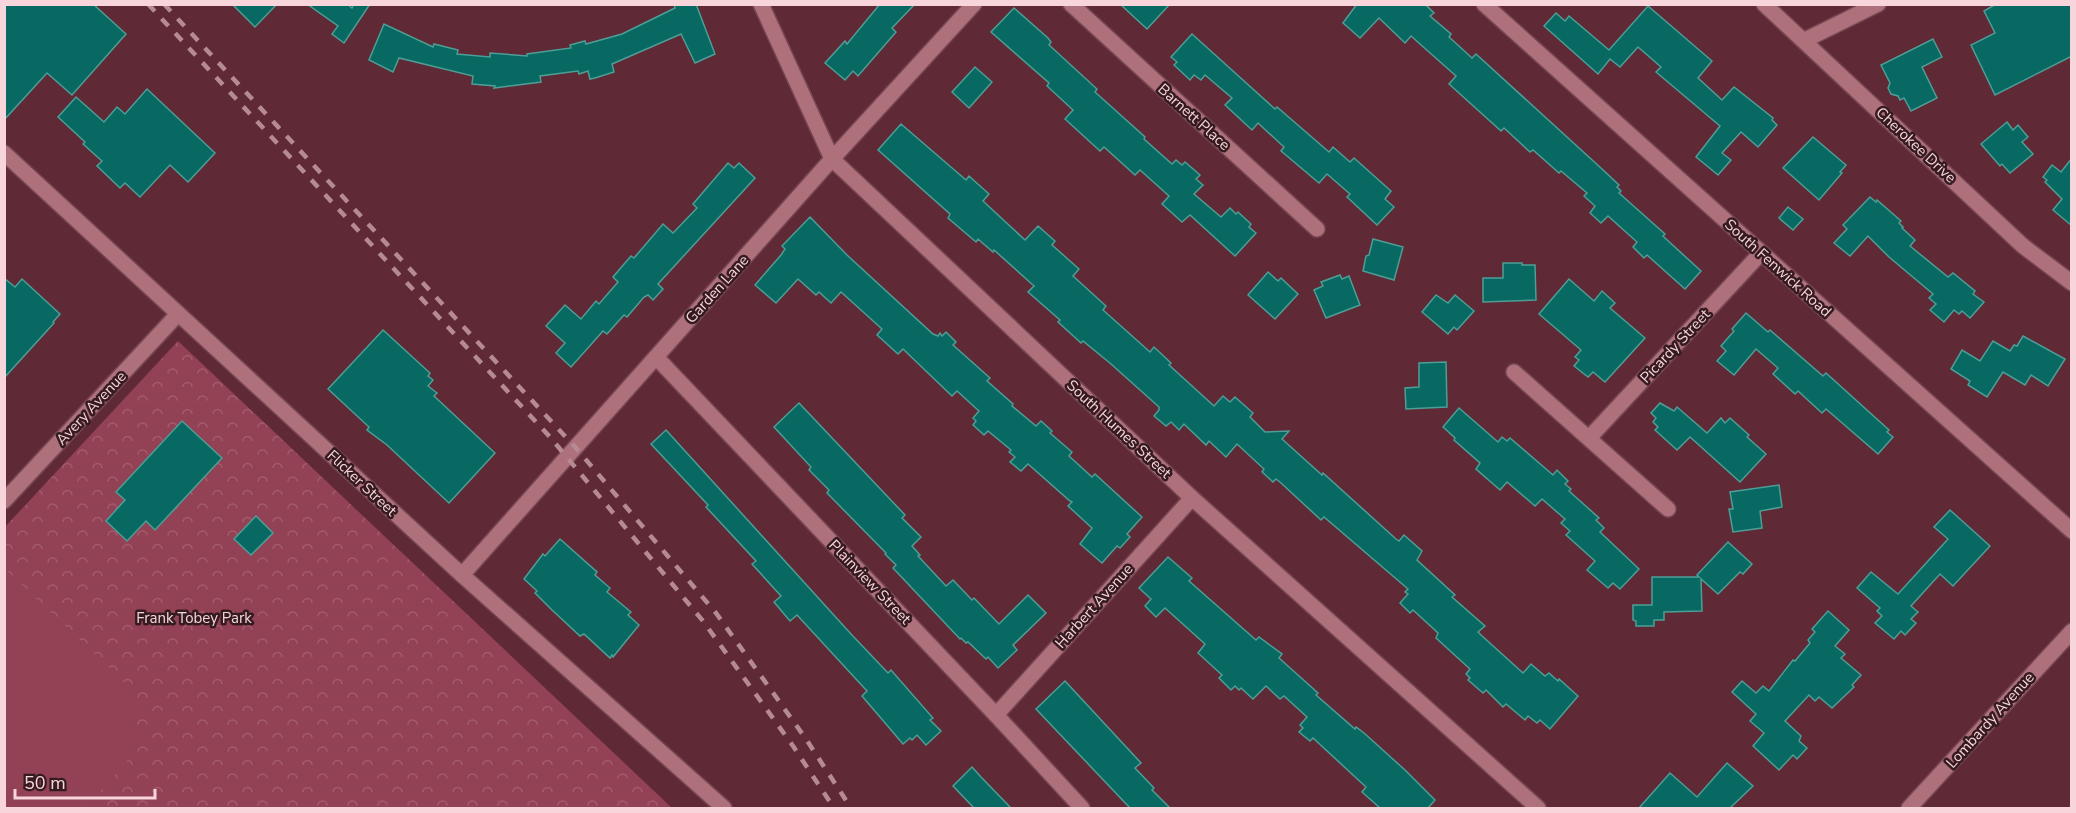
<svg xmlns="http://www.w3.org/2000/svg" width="2076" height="813" viewBox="0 0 2076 813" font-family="'Nunito Sans',sans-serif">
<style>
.forest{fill:url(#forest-crowns)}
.pitch{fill:#934154}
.building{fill:#086862;stroke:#4d9e96;stroke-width:1.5}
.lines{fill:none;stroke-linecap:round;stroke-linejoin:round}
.minor-casing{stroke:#754652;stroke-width:18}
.tertiary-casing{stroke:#754652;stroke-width:18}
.minor{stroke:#ae707b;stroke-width:15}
.tertiary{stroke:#ae707b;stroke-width:15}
.rail{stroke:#b58a92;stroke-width:4.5;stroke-dasharray:10 10;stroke-linecap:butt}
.labels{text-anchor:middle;stroke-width:5;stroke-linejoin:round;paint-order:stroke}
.street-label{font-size:15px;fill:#f8d5da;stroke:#351b20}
.park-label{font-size:15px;fill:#f3d6da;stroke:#351b20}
</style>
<defs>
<pattern id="forest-crowns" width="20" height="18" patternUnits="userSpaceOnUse" patternTransform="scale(1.5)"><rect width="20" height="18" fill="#934154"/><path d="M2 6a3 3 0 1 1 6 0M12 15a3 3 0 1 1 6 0" fill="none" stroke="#a35c6c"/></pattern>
</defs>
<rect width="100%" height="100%" fill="#5f2935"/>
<path class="forest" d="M178 341 672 808H5L4 528Z"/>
<path class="pitch" d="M5 569 130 688 139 747 85 808H5Z"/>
<g class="building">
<path d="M4 4H93L126 34 72 95 47 73 4 120Z"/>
<path d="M232 4H277L255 27Z"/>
<path d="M307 4H347L352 8 354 4H370L344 43 332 34 338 26Z"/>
<path d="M674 4H696L715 54 695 63 681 34 612 64 614 72 595 78 590 79 588 71 579 74 578 71 540 76 541 82 494 88 495 86 472 84 473 76 399 58 393 72 369 60 384 24 433 47 434 44 458 50 457 54 490 57V53L527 56V54L571 48 570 45 585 41 586 44 622 34 675 8Z"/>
<path d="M880 4H915L892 28 896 32 858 76 853 71 845 80 825 63 845 41 847 44Z"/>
<path d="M1120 4H1170L1147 29Z"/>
<path d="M1357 4H1425L1434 13 1430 16 1451 34 1449 37 1472 58 1476 54 1602 169 1619 185 1617 187 1621 191 1619 193 1665 234 1663 236 1665 238 1701 271 1685 289 1647 255 1644 258 1633 247 1637 242 1608 216 1601 223 1590 213 1595 206 1584 196 1587 193 1561 171 1559 173 1533 150 1530 152 1504 128 1501 131 1449 84 1456 76 1411 36 1405 43 1379 18 1360 38 1343 23Z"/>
<path d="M1996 4H2072V56L1995 95 1971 45 1995 33 1984 11Z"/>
<path d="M1648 6 1712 61 1698 78 1722 100 1734 87 1773 118 1772 120 1777 125 1758 147 1741 132 1722 153 1731 160 1718 175 1696 157 1720 126 1656 72 1661 67 1638 47 1620 67 1610 59 1598 74 1544 26 1556 13 1565 21 1569 16 1609 50Z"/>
<path d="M1014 8 1048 38 1051 42 1049 45 1097 89 1095 92 1145 137 1144 139 1172 164 1176 160 1182 165 1185 162 1200 175 1196 179 1203 185 1194 194 1221 217 1230 208 1236 214 1238 212 1251 224 1249 227 1256 233 1235 256 1190 215 1182 222 1162 204 1169 196 1140 170 1135 175 1104 147 1100 151 1065 119 1073 110 1047 86 1049 83 991 32Z"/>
<path d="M1192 34 1275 109 1277 107 1329 152 1333 147 1350 162 1354 158 1391 191 1385 199 1394 207 1377 225 1347 197 1350 194 1327 174 1319 183 1281 151 1284 147 1258 123 1252 130 1225 105 1232 98 1205 75 1201 80 1194 75 1190 80 1174 65 1177 62 1171 57Z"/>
<path d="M1933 39 1942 57 1922 67 1937 98 1911 111 1904 98 1900 100 1898 96 1891 94 1888 88 1890 83 1881 65Z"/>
<path d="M975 67 992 82 969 108 952 92Z"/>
<path d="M147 89 215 153 188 182 170 165 140 197 125 183 120 188 97 166 102 161 83 144 85 142 58 117 76 97 104 122 117 107 125 114Z"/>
<path d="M2007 122 2013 130 2018 125 2028 137 2022 142 2033 154 2010 173 2002 164 2000 166 1981 144Z"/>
<path d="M901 124 966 180 969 176 989 194 983 201 1025 240 1038 226 1055 241 1052 245 1079 269 1073 276 1106 306 1103 310 1150 352 1154 347 1171 363 1169 365 1214 406 1223 396 1230 402 1235 397 1253 413 1250 417 1265 432 1289 431 1282 439 1322 475 1323 473 1396 539 1399 541 1404 535 1422 551 1417 560 1455 595 1452 597 1485 626 1478 632 1481 635 1523 673 1531 664 1545 676 1549 673 1558 681 1559 679 1578 696 1550 729 1540 720 1537 723 1528 716 1525 720 1506 704 1503 707 1486 690 1483 693 1468 680 1470 678 1466 674 1470 669 1436 638 1438 633 1413 610 1410 613 1400 603 1408 594 1405 592 1408 589 1324 517 1321 520 1281 483 1276 479 1273 482 1262 472 1264 469 1237 444 1226 457 1209 441 1206 445 1184 424 1179 430 1171 422 1166 426 1154 416 1159 410V407L1111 364 1083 341 1081 343 1058 322 1060 320 1028 292 1034 286 994 250 993 252 978 239 976 242 948 218 950 214 878 150Z"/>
<path d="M1813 137 1846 165 1840 172 1842 173 1819 200 1783 168Z"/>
<path d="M2072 158V226L2053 210 2062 199 2045 182 2047 180 2043 177 2052 165 2061 172Z"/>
<path d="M728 163 734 168 739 163 755 178 658 284 663 289 653 300 648 295 644 297 627 317 624 315 607 334 603 331 571 367 556 353 565 343 546 326 565 305 581 319 596 301 599 304 618 282 613 277 631 256 634 258 663 224 673 233 697 208 693 204Z"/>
<path d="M1870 197 1876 202 1877 200 1901 221 1899 223 1903 227 1902 228 1915 240 1910 246 1948 277 1953 273 1975 291 1973 294 1984 302 1970 318 1962 311 1959 314 1954 310 1944 322 1930 310 1936 304 1929 298 1933 294 1889 257 1868 236 1850 256 1834 243 1847 229 1843 225Z"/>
<path d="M1788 207 1803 219 1793 230 1779 218Z"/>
<path d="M810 217 847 255 933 334 938 336 940 333 942 336 946 332 956 342 953 345 990 378 987 381 1013 404 1012 406 1036 426 1041 421 1052 431 1050 433 1072 452 1069 456 1092 477 1095 474 1142 517 1127 534 1130 537 1120 548 1117 546 1102 563 1080 544 1092 528 1068 506 1072 502 1070 501 1028 464 1021 471 1010 462 1015 457 1009 452 1011 450 988 431 984 435 973 425 976 421 973 418 979 411 957 391 952 396 903 349 898 354 877 335 882 329 841 292 831 303 819 292 816 295 798 279 776 303 755 285 781 255 785 249 782 246Z"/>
<path d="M1373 239 1403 247 1394 280 1363 271 1366 256 1369 255Z"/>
<path d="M1503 263H1522V265H1535L1536 300 1483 302V278H1503Z"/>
<path d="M1268 272 1278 281 1281 278 1298 294 1275 319 1248 295Z"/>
<path d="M1340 275 1342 279 1349 276 1360 305 1326 318 1314 290 1323 286 1321 282Z"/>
<path d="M4 278 15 287 22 279 60 314 53 322 54 323 4 378Z"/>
<path d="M1569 279 1594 301 1602 291 1615 303 1610 308 1645 338 1605 382 1593 372 1588 377 1574 366 1579 360 1575 357 1581 350 1539 314Z"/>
<path d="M1436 295 1448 303 1455 295 1474 311 1457 330 1454 327 1448 334 1422 312Z"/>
<path d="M1746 313 1768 332 1770 330 1823 376 1826 373 1889 430 1887 432 1893 437 1878 454 1826 409 1822 413 1798 391 1795 394 1773 374 1778 368 1756 349 1734 375 1717 361 1726 351 1721 346 1734 331 1732 329Z"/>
<path d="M383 330 430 373 428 376 433 380 428 386 437 393 434 396 495 453 449 503 387 445 367 430 369 427 328 389Z"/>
<path d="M2023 336 2065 359 2048 386 2031 375 2025 385 2003 372 1987 397 1968 385 1970 381 1951 369 1962 350 1980 361 1993 341 2010 351 2014 345 2017 346Z"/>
<path d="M1446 362 1447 407 1406 409 1405 388 1419 387V363Z"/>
<path d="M799 403 905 515 902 518 921 537 912 546 920 555 918 556 946 586 953 580 972 600 974 598 999 624 1028 595 1046 613 1013 645 1017 650 998 668 988 657 986 659 968 642 966 643 961 638 960 639 893 568 896 565 885 554 886 553 827 493 829 490 809 470 811 467 774 427Z"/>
<path d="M1660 403 1674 411 1677 407 1707 433 1721 418 1725 423 1730 418 1749 435 1747 437 1766 454 1740 482 1690 437 1677 450 1655 430 1658 427 1653 422 1656 418 1651 413Z"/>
<path d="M1459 408 1498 442 1502 437 1507 441 1510 438 1553 475 1557 470 1568 481 1565 484 1571 489 1569 491 1599 518 1596 520 1604 528 1600 532 1639 569 1620 589 1613 583 1608 588 1587 570 1595 561 1566 535 1570 531 1561 523 1565 519 1542 499 1535 506 1507 482 1500 490 1476 469 1480 463 1454 440 1455 438 1443 427Z"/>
<path d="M182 421 222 458 155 530 146 521 127 541 106 521 125 500 116 492Z"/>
<path d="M666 430 851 634 888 673 891 670 933 718 930 720 941 731 926 745 917 735 912 740 910 738 903 744 862 696 867 691 797 615 790 621 774 602 781 596 752 564 756 561 706 507 708 505 651 444Z"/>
<path d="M1779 485 1782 507 1760 511 1762 528 1733 532 1729 509H1733L1730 492Z"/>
<path d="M1950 510 1990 546 1953 586 1940 574 1911 606 1918 612 1911 619 1916 623 1905 635 1901 631 1894 639 1875 623 1882 616 1877 611 1880 608 1857 588 1871 572 1898 594 1948 539 1934 527Z"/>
<path d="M256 516 273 533 251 555 234 539Z"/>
<path d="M560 539 597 572 595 575 610 588 607 592 631 612 628 615 639 625 613 657 612 655 610 658 584 634 580 636 552 610 535 593 537 591 524 579 543 554 545 556Z"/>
<path d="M1728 542 1752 564 1743 574 1740 572 1718 594 1701 579 1702 611 1664 612V620H1654V626H1636V621L1633 620V605H1652V577H1699L1697 575Z"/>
<path d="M1168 557 1192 578 1189 581 1256 640 1259 637 1282 654 1279 658 1318 693 1316 695 1355 729 1356 727 1364 733 1405 770 1435 800 1428 808H1380L1362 792 1366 787 1313 738 1310 741 1299 732 1303 728 1300 725 1307 717 1284 696 1280 699 1266 686 1253 699 1241 688 1239 690 1235 686 1231 690 1219 678 1222 675 1198 653 1205 644 1165 608 1156 617 1145 606 1151 599 1139 588Z"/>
<path d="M1828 611 1849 630 1835 646 1845 654 1841 658 1861 675 1852 685 1854 687 1832 708 1819 697 1815 701 1809 695 1785 721 1801 736 1799 741 1807 748 1797 759 1793 755 1779 770 1753 746 1764 733 1750 721 1756 714 1732 692 1742 681 1756 693 1763 686 1769 691 1793 660 1795 661 1810 643 1808 640 1815 632 1812 629Z"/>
<path d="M1065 681 1141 763 1135 768 1154 788 1152 790 1170 808H1130L1036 709Z"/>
<path d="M1727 763 1753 786 1730 808H1639L1670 773 1697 797Z"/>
<path d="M972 767 981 777 1011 808H974L953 786Z"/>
</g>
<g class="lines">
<g class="minor-casing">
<g id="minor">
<path d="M761 4 832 159 1192 498 1538 808"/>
<path d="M1071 4 1317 229"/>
<path d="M1764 4 2023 246 2072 283"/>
<path d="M1805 40 1878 4"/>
<path d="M656 357 996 715 1082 808"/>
<path d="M1514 372 1668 509"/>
<path d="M1589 438 1761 253"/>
<path d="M996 715 1192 498"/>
<path d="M1909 808 2072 631"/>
</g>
</g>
<g class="tertiary-casing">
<g id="tertiary">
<path d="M1484 4 2072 531"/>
<path d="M4 153 462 575 724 808"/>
<path d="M4 501 178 314"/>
<path d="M462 575 832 159 974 4"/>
</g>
</g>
<use href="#minor" class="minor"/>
<use href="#tertiary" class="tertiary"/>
<g class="rail">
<path d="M148 4 550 437 703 621 793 746 834 808"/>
<path d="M164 4 576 448 716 613 806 739 851 808"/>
</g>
</g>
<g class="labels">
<g class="street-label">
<text transform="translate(1194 117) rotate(42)" y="5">Barnett Place</text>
<text transform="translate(1916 145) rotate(43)" y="5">Cherokee Drive</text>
<text transform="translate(1778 268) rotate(42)" y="5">South Fenwick Road</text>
<text transform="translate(717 289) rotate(-48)" y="5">Garden Lane</text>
<text transform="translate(1675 346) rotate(-47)" y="5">Picardy Street</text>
<text transform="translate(91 408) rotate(-47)" y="5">Avery Avenue</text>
<text transform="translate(1119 429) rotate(43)" y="5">South Humes Street</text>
<text transform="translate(362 483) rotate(43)" y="5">Flicker Street</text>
<text transform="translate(870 582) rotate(46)" y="5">Plainview Street</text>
<text transform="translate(1094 606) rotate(-48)" y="5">Harbert Avenue</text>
<text transform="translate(1990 720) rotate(-48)" y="5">Lombardy Avenue</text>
</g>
<g class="park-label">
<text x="194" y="623">Frank Tobey Park</text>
</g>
</g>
<rect width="2076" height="813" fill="none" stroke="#f8d5da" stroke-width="12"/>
<path d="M15 789v9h140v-9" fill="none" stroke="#f8d5da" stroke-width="3"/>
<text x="24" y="789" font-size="18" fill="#f8d5da" stroke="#351b20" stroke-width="4.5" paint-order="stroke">50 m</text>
</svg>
